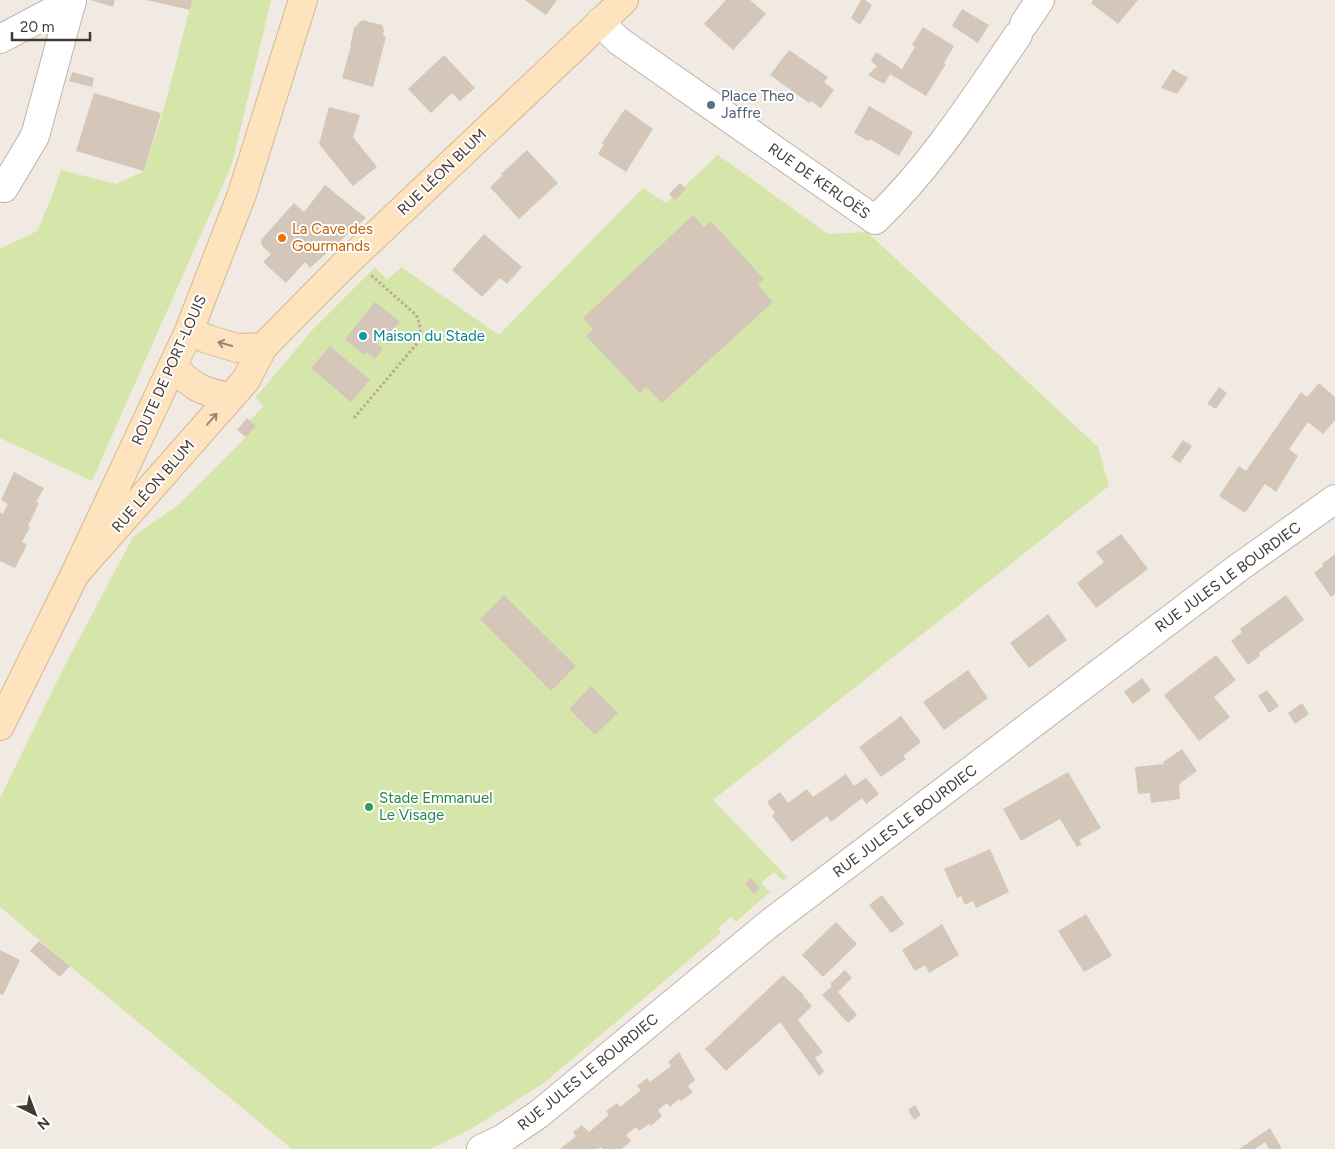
<svg xmlns="http://www.w3.org/2000/svg" width="1335" height="1149" viewBox="0 0 1335 1149" font-family="Figtree,sans-serif">
<style>
.green{fill:#d6e6aa}
.building{fill:#d5c6ba}
.lines{fill:none;stroke-linecap:round;stroke-linejoin:round}
.street-casing{stroke:#bfb3a8;stroke-width:30}
.secondary-casing{stroke:#d4b893;stroke-width:30}
.path{stroke:#bea996;stroke-width:3;stroke-dasharray:2.5 2.5;stroke-linecap:butt}
.street{stroke:#fff;stroke-width:28}
.secondary{stroke:#fee3bf;stroke-width:28}
.oneway{stroke:#978672}
.service-dot{fill:#5c6f8a;stroke:#fff;stroke-width:2}
.food-dot{fill:#e8710a;stroke:#fff;stroke-width:2}
.culture-dot{fill:#0f9aa8;stroke:#fff;stroke-width:2}
.leisure-dot{fill:#2e9e5b;stroke:#fff;stroke-width:2}
.labels{text-anchor:middle;stroke-width:4;stroke-linejoin:round;paint-order:stroke}
.service-label{font-size:15px;fill:#4e5e75;stroke:#fff;text-anchor:start}
.street-label{font-size:15px;fill:#423933;stroke:#fff}
.food-label{font-size:15px;fill:#c56008;stroke:#fff;text-anchor:start}
.culture-label{font-size:15px;fill:#0d838f;stroke:#fff;text-anchor:start}
.leisure-label{font-size:15px;fill:#27864d;stroke:#fff;text-anchor:start}
</style>
<rect width="100%" height="100%" fill="#f1eae2"/>
<g class="green">
<path d="M192 0H271L232 164 92 481 0 438V249L37 231 52 196 61 170 116 184 144 171 165 105Z"/>
<path d="M718 155 828 234 867 232 1098 447 1109 486 713 800 787 877 783 881 774 872 761 883 770 892 736 922 731 917 718 928 721 933 544 1083 471 1129 431 1149H292L70 966 0 907V798L63 669 133 537 178 505 246 437 247 418 250 420 263 407 256 397 314 328 375 267 387 280 401 267 499 335 643 188 666 203Z"/>
</g>
<g class="building">
<path d="M90 0H115L113 7Z"/>
<path d="M146 0H192L190 10Z"/>
<path d="M525 0H557L546 15Z"/>
<path d="M726 0H750L766 14 733 50 704 24Z"/>
<path d="M861 0H865L872 5 860 25 851 18Z"/>
<path d="M1093 0H1138L1118 24 1091 3Z"/>
<path d="M962 9 989 25 978 43 952 26Z"/>
<path d="M362 20 382 25 384 31 383 36 386 37 373 87 342 78 351 46H350L354 28Z"/>
<path d="M923 27 954 46 944 63 946 64 926 96 890 74 884 84 868 75 877 66 871 61 876 52 902 69 915 47 912 45Z"/>
<path d="M789 50 828 77 824 82 834 90 821 108 811 101 809 103 770 75Z"/>
<path d="M444 55 475 88 460 101 452 93 431 113 408 89Z"/>
<path d="M1173 69 1188 78 1177 94 1161 88Z"/>
<path d="M72 72 94 78 92 87 69 81Z"/>
<path d="M94 93 161 113 144 171 76 151Z"/>
<path d="M869 106 913 132 899 156 870 139 868 141 854 133Z"/>
<path d="M329 107 360 115 353 137 377 167 353 186 319 144Z"/>
<path d="M625 109 653 129 626 172 598 154 604 144 602 143Z"/>
<path d="M527 150 558 183 519 219 490 187 502 176 501 174Z"/>
<path d="M680 183 686 189 675 200 669 194Z"/>
<path d="M325 185 366 218 310 268 305 262 286 283 263 262 271 254 262 246 261 240 294 203 304 212Z"/>
<path d="M693 215 704 227 711 221 764 279 758 285 773 302 662 403 646 387 640 393 586 336 593 329 583 318Z"/>
<path d="M484 234 522 267 507 284 500 278 482 297 452 270Z"/>
<path d="M375 302 400 322 390 333 385 329 375 341 383 349 375 359 366 352 364 355 345 339Z"/>
<path d="M330 346 370 380 351 402 311 368Z"/>
<path d="M1319 383 1335 397V420L1323 434 1308 422 1289 449 1298 456 1276 492 1265 484 1245 513 1219 496 1239 466 1246 471 1301 392 1307 397Z"/>
<path d="M1219 387 1227 393 1216 409 1207 404Z"/>
<path d="M247 418 256 426 246 437 237 430Z"/>
<path d="M1183 440 1192 446 1180 463 1171 457Z"/>
<path d="M14 472 44 488 36 502 39 503 28 526 30 527 22 542 27 545 15 568 0 561V512L3 514 8 504 1 500Z"/>
<path d="M1121 534 1148 569 1096 608 1077 583 1104 562 1096 552Z"/>
<path d="M1335 554V594L1331 597 1314 573 1323 566 1322 564Z"/>
<path d="M504 595 576 666 551 691 480 619Z"/>
<path d="M1286 595 1304 620 1259 653 1260 656 1248 665 1231 641 1242 632 1240 629Z"/>
<path d="M1048 614 1067 640 1029 668 1010 643Z"/>
<path d="M1216 655 1236 680 1214 697 1230 717 1199 741 1164 695Z"/>
<path d="M968 670 988 698 944 730 923 702Z"/>
<path d="M1142 678 1151 690 1133 704 1124 692Z"/>
<path d="M591 686 618 713 595 735 569 709Z"/>
<path d="M1267 690 1279 706 1269 713 1258 696Z"/>
<path d="M1302 703 1309 714 1295 724 1288 713Z"/>
<path d="M901 716 921 742 903 756 906 759 881 777 859 747Z"/>
<path d="M1182 749 1197 771 1179 784 1180 799 1151 803 1150 793 1138 794 1135 767 1164 764 1163 762Z"/>
<path d="M1068 772 1101 828 1079 840 1082 844 1077 847 1060 819 1021 841 1003 809Z"/>
<path d="M846 774 854 786 866 778 879 794 866 804 862 798 831 822 827 816 792 842 772 816 775 813 767 802 780 792 788 803 807 789 813 797Z"/>
<path d="M990 849 1009 892 976 908 973 901 965 905 961 896 957 898 944 869Z"/>
<path d="M751 878 760 888 754 894 745 883Z"/>
<path d="M882 895 904 924 891 933 869 905Z"/>
<path d="M1086 914 1112 956 1084 972 1058 931Z"/>
<path d="M836 922 857 944 823 977 802 955Z"/>
<path d="M942 924 959 955 929 973 925 965 915 971 902 950Z"/>
<path d="M39 941 70 966 60 977 30 951Z"/>
<path d="M0 950 20 960 3 995 0 994Z"/>
<path d="M845 970 852 978 838 992 857 1015 848 1023 822 995 832 986 830 984Z"/>
<path d="M783 975 804 995 803 996 812 1006 798 1020 823 1052 815 1058 824 1071 819 1076 780 1022 726 1071 705 1049Z"/>
<path d="M679 1052 695 1080 688 1086 693 1092 681 1101 679 1099 670 1107 667 1103 658 1110 662 1116 651 1126 649 1124 639 1131 636 1127 626 1135 631 1141 622 1149H602L601 1147 598 1149H560L576 1136 573 1132 582 1125 589 1132 609 1115 606 1111 617 1103 620 1107 641 1090 637 1086 647 1078 650 1082 671 1066 668 1062Z"/>
<path d="M915 1105 921 1115 914 1120 908 1110Z"/>
<path d="M1270 1128 1282 1149H1269L1265 1142 1255 1149H1239Z"/>
</g>
<g class="lines">
<g class="street-casing">
<g id="street">
<path d="M600 22 619 41 875 220C931 167 974 99 1018 35"/>
<path d="M1024 24 1040 0"/>
<path d="M0 39 72 1"/>
<path d="M4 188 35 136 72 0"/>
<path d="M481 1149 502 1139 539 1114 770 923 1238 568 1335 499"/>
</g>
</g>
<g class="secondary-casing">
<g id="secondary">
<path d="M189 331 207 339 237 348 263 347"/>
<path d="M173 367C193 387 202 392 230 397"/>
<path d="M75 574 246 380 263 347 342 267 624 0"/>
<path d="M0 726 75 574 189 331 242 194 303 0"/>
</g>
</g>
<path class="path" d="M354 418 420 340C421 330 420 324 416 315L371 275"/>
<use href="#street" class="street"/>
<use href="#secondary" class="secondary"/>
</g>
<defs><path id="oneway-shaft" d="M-6 0H5M1.5-3L5.5 0L1.5 3" fill="none" stroke-width="1.6" stroke-linecap="round" stroke-linejoin="round" transform="scale(1.25)"/></defs>
<g class="oneway">
<use href="#oneway-shaft" transform="translate(225 344) rotate(-164)"/>
<use href="#oneway-shaft" transform="translate(212 419) rotate(-49)"/>
</g>
<circle class="service-dot" cx="711" cy="105" r="5"/>
<circle class="food-dot" cx="282" cy="238" r="5"/>
<circle class="culture-dot" cx="363" cy="336" r="5"/>
<circle class="leisure-dot" cx="369" cy="807" r="5"/>
<g class="labels">
<g class="service-label">
<text x="721" y="101">Place Theo<tspan x="721" dy="17">Jaffre</tspan></text>
</g>
<g class="street-label">
<text transform="translate(442 172) rotate(-44)" y="5">RUE LÉON BLUM</text>
<text transform="translate(819 181) rotate(35)" y="5">RUE DE KERLOËS</text>
<text transform="translate(169 370) rotate(-66)" y="5">ROUTE DE PORT-LOUIS</text>
<text transform="translate(153 486) rotate(-49)" y="5">RUE LÉON BLUM</text>
<text transform="translate(1228 577) rotate(-36)" y="5">RUE JULES LE BOURDIEC</text>
<text transform="translate(905 821) rotate(-37)" y="5">RUE JULES LE BOURDIEC</text>
<text transform="translate(588 1072) rotate(-39)" y="5">RUE JULES LE BOURDIEC</text>
</g>
<g class="food-label">
<text x="292" y="234">La Cave des<tspan x="292" dy="17">Gourmands</tspan></text>
</g>
<g class="culture-label">
<text x="373" y="341">Maison du Stade</text>
</g>
<g class="leisure-label">
<text x="379" y="803">Stade Emmanuel<tspan x="379" dy="17">Le Visage</tspan></text>
</g>
</g>
<g transform="translate(35 1114) rotate(138)" stroke="#ffffff" stroke-width="4" paint-order="stroke">
<path d="M0-4L9 19L0 12L-9 19Z" fill="#423933"/>
<text y="-8" font-size="14" font-weight="bold" text-anchor="middle" fill="#423933">N</text>
</g>
<path d="M12 32v8h78v-8" fill="none" stroke="#423933" stroke-width="2.5"/>
<text x="20" y="32" font-size="15" fill="#423933" stroke="#ffffff" stroke-width="4" paint-order="stroke">20 m</text>
</svg>
